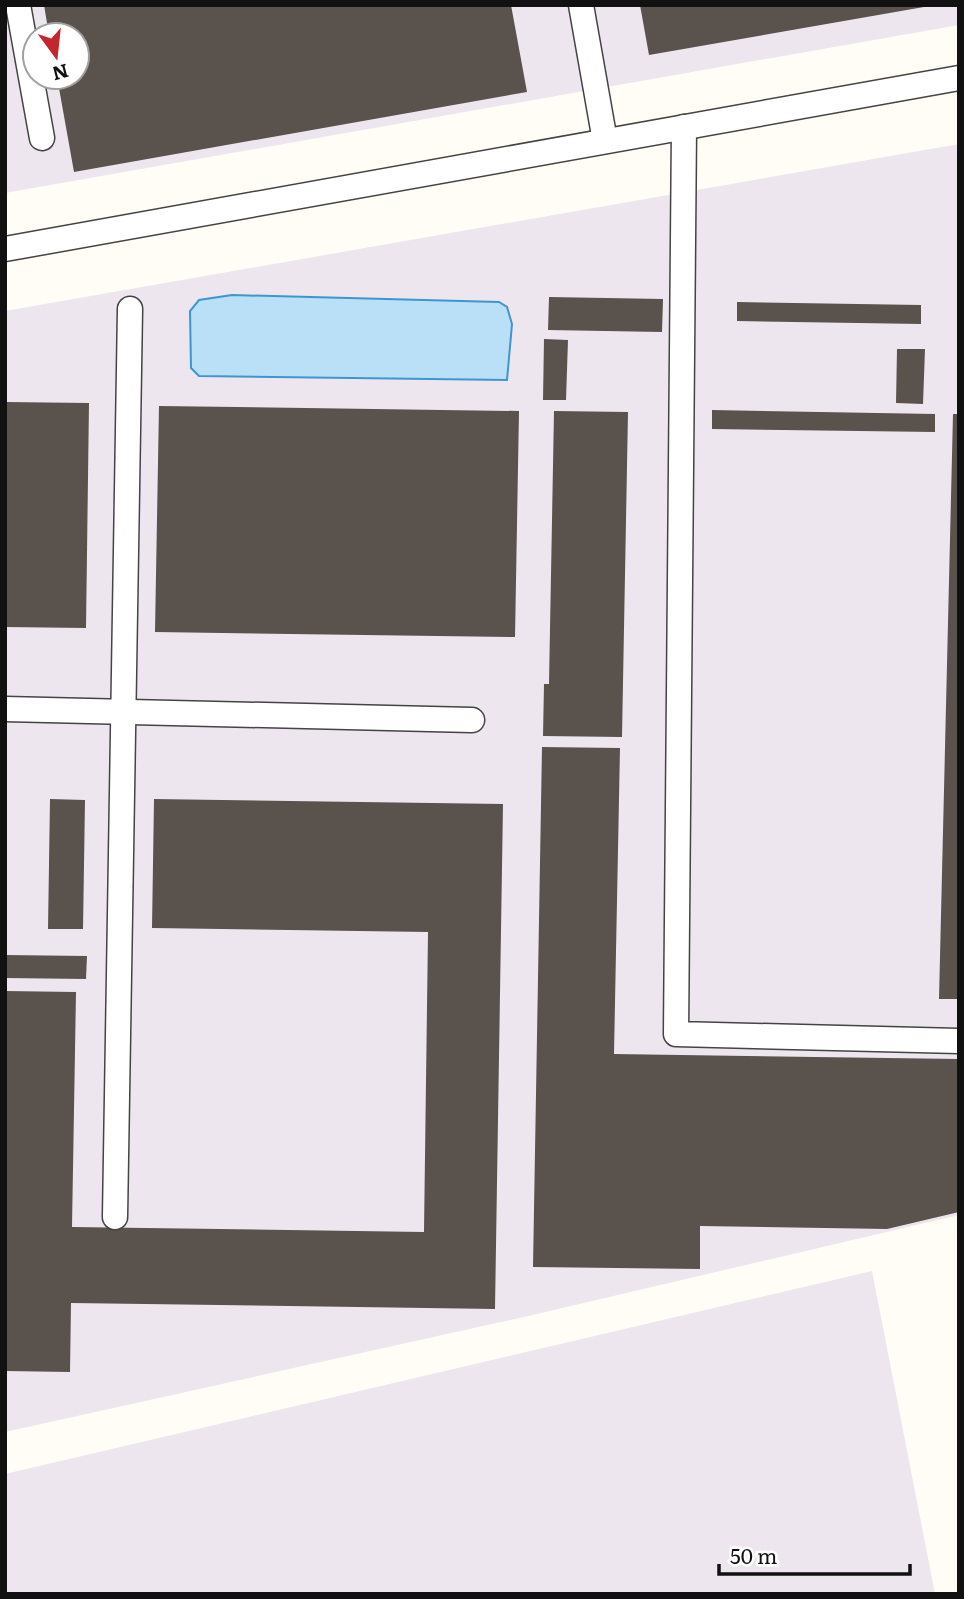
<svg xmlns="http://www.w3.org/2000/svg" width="964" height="1599" viewBox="0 0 964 1599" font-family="Literata,serif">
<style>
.industrial{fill:#eee6ef;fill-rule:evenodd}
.water{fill:#b9e0f7;stroke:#3f96cf;stroke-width:2}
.building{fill:#5a524d}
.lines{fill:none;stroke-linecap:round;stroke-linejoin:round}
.minor-casing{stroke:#444;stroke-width:27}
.minor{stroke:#fff;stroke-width:24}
</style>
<rect width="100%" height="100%" fill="#fffdf5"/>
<g class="industrial">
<path d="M5 5H959V25L5 193ZM35 35H77V77H35Z"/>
<path d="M959 144V1215L524 1317 5 1432V311Z"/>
<path d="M872 1271 935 1594H5V1474Z"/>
</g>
<path class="water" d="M232 295 499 302 507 307 512 324 507 380 199 376 191 368 190 311 199 300Z"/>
<g class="building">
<path d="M44 5H511L527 92 74 172 57 77H77V35H49Z"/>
<path d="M640 5H924V7L649 55Z"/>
<path d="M549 297 663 299 662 332 548 330Z"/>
<path d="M737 302 921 305V324L737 321Z"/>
<path d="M544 339 568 340 566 400H543Z"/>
<path d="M897 349H925L923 404 896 403Z"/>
<path d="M5 402 89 403 86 628 5 627Z"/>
<path d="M159 406 519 411 515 637 155 632Z"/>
<path d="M712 410 935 414V432L712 429Z"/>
<path d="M554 411 628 412 622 737 543 736 544 684H549Z"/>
<path d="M953 414H959V999H939Z"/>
<path d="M542 747 620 748 614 1054 959 1059V1212L887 1229 700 1226V1269L533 1267Z"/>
<path d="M50 799 85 800 83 929H48Z"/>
<path d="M154 799 503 804 495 1309 71 1303 70 1372 5 1371V991L76 992 72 1227 424 1232 428 932 152 928Z"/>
<path d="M5 955 87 956 86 979 5 978Z"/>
</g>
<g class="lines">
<g class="minor-casing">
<g id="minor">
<path d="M18 5 42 138"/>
<path d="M581 5 605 141"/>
<path d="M684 127 676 1034 959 1041"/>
<path d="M5 249 959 78"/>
<path d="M5 709 472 720"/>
<path d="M115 1217 130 309"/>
</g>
</g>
<use href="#minor" class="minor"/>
</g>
<rect width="964" height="1599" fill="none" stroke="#111111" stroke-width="14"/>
<g transform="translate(56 56) rotate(165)"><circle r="33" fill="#ffffff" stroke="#a0a0a0" stroke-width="2"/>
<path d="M0-5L12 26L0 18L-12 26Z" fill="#c4262e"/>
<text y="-10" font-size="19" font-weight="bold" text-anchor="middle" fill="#111111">N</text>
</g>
<path d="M719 1564v10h191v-10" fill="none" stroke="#111111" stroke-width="3.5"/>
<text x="730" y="1564" font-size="21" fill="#111111" stroke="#ffffff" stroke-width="5" paint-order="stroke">50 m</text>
</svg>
